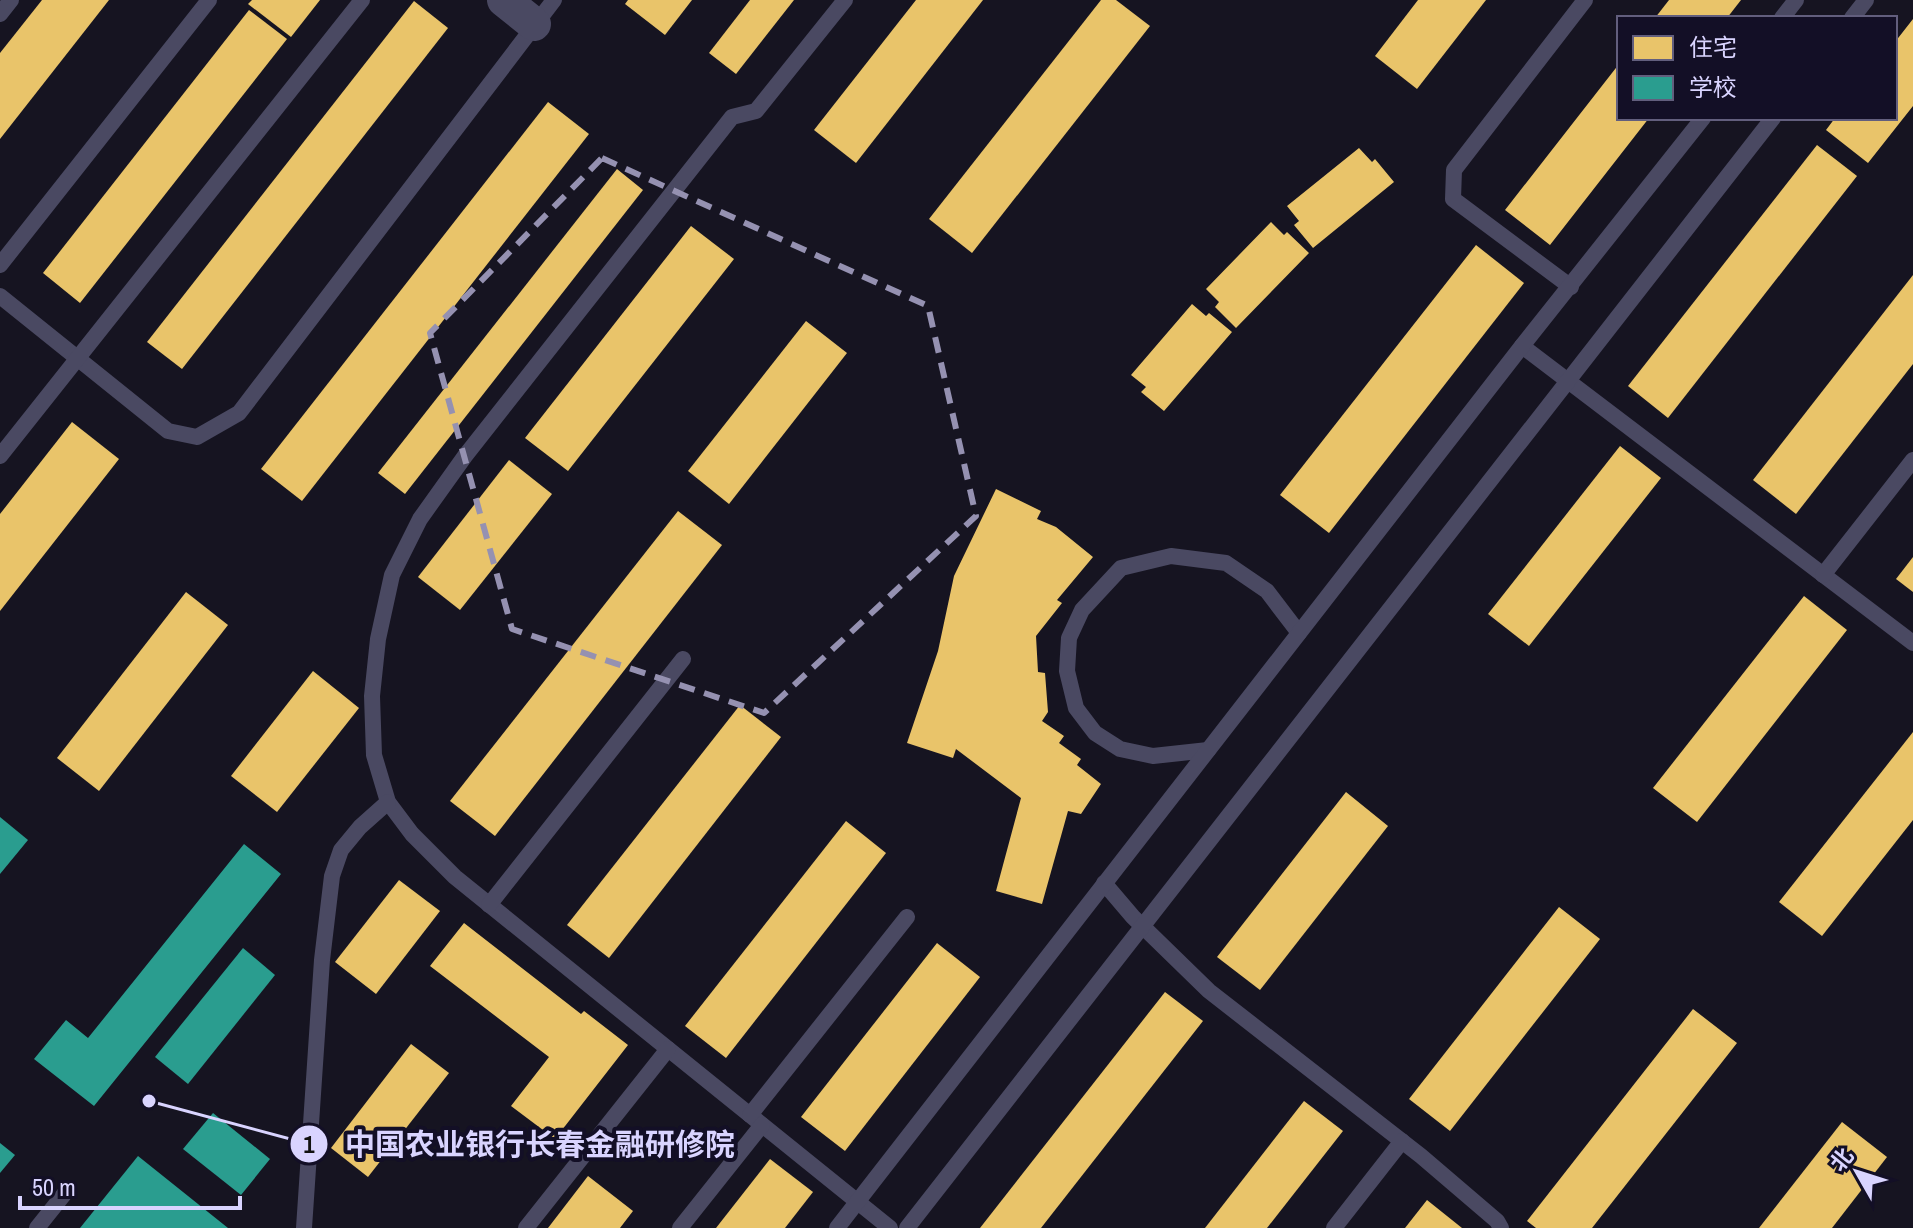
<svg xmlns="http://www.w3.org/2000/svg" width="1913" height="1228" viewBox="0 0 1913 1228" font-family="'Archivo Narrow','Noto Sans SC',sans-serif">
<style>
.homes{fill:#e9c46a}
.schools{fill:#2a9d8f}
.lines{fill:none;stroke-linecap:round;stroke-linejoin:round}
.service{stroke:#4a4962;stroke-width:16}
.minor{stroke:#4a4962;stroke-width:34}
.marked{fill:none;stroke:#9591b1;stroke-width:6;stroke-dasharray:16 10;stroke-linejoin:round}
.leader{fill:none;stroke:#d9d4ff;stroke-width:3}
.callout-dot{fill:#d9d4ff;stroke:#130f26;stroke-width:3}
.mark-label{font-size:24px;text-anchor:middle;font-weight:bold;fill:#111}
.callout-label{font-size:30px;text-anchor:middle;font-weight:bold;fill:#d9d4ff;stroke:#130f26;stroke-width:8;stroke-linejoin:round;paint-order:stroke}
</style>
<rect width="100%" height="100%" fill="#161421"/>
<g class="homes">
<path d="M42 0H109L0 139V53Z"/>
<path d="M252 0H320L291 37 248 4Z"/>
<path d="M628 0H692L665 35 625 4Z"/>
<path d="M750 0H794L736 74 709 53Z"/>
<path d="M916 0H983L856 163 814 130Z"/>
<path d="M1101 0H1116L1150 26 972 253 929 219Z"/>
<path d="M1418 0H1486L1417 89 1375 56Z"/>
<path d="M1669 0H1741L1727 18H1655Z"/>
<path d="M414 1 448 28 182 369 147 342Z"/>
<path d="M249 10 287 39 80 303 43 273Z"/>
<path d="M1913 19V106L1868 163 1826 130 1835 118H1895V42Z"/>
<path d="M1619 64V118H1649L1550 245 1505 210Z"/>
<path d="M548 102 589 134 302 501 261 469Z"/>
<path d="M1817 145 1857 176 1668 418 1628 386Z"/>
<path d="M1359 148 1372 162 1375 159 1394 182 1313 248 1294 225 1299 221 1287 206Z"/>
<path d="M617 169 643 190 405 494 378 473Z"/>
<path d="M1271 222 1284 235 1287 232 1309 253 1236 328 1215 307 1219 302 1206 289Z"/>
<path d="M691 226 734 259 568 471 525 438Z"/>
<path d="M1476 245 1524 283 1329 533 1280 495Z"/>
<path d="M1913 275V364L1796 514 1753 480Z"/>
<path d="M1192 304 1206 316 1209 313 1232 332 1164 411 1141 392 1146 387 1131 375Z"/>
<path d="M806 321 847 353 729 504 688 471Z"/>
<path d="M72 422 119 459 0 611V514Z"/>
<path d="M1620 446 1661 478 1529 646 1488 614Z"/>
<path d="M509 460 552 494 460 610 418 577Z"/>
<path d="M996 489 1041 511 1037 519 1056 527 1093 557 1057 600 1062 603 1036 636 1038 672 1045 673 1048 712 1042 721 1064 736 1059 743 1081 759 1077 765 1101 784 1081 814 1068 811 1042 904 996 891 1021 798 956 749 953 758 907 743 938 651 954 576Z"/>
<path d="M678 511 722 545 495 836 450 801Z"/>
<path d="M1913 557V592L1896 579Z"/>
<path d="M186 592 228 625 99 791 57 758Z"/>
<path d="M1804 596 1847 630 1697 822 1653 788Z"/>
<path d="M313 671 359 708 277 812 231 776Z"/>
<path d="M740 705 781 737 609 958 567 925Z"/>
<path d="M1913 732V820L1822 936 1779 902Z"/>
<path d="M1346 792 1388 826 1260 990 1217 957Z"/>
<path d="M846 821 886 853 726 1058 685 1026Z"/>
<path d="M399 880 440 911 376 994 335 962Z"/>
<path d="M1559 907 1600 939 1450 1131 1409 1099Z"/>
<path d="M464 923 581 1014 584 1011 628 1045 555 1139 511 1106 549 1057 430 966Z"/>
<path d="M937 943 980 977 845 1151 801 1117Z"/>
<path d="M1165 992 1203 1021 1041 1228H980Z"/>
<path d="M1693 1009 1737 1043 1592 1228H1536L1527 1221Z"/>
<path d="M411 1044 449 1073 368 1177 331 1148Z"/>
<path d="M1304 1101 1343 1131 1267 1228H1205Z"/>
<path d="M1842 1122 1887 1157 1832 1228H1759Z"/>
<path d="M770 1159 813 1192 785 1228H716Z"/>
<path d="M588 1176 633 1211 620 1228H548Z"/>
<path d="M1427 1200 1462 1228H1405Z"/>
</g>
<g class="schools">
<path d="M0 817 28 840 0 874Z"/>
<path d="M244 844 281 874 94 1106 34 1059 66 1020 88 1038Z"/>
<path d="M243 948 275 975 188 1084 155 1057Z"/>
<path d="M213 1113 270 1159 241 1195 183 1149Z"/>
<path d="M0 1143 15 1155 0 1173Z"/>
<path d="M138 1156 228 1228H80Z"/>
</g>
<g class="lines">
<g class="service">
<path d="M845 0 756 111 732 117 465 456 420 519 392 575 378 639 372 696 374 755 388 802 412 834 455 877 890 1228"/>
<path d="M0 14 11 0"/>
<path d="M1782 18 1796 0"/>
<path d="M1852 18 1866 0"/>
<path d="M0 265 209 0"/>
<path d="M1571 287 1453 199 1454 170 1585 0"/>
<path d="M0 296 168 431 197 437 239 413 554 0"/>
<path d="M1522 346 1913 643"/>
<path d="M0 456 362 0"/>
<path d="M1823 575 1913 460"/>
<path d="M1208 750 1153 756 1120 749 1095 733 1076 708 1067 671 1069 638 1082 610 1121 568 1171 556 1226 563 1267 591 1299 633"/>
<path d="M1104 883 1133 917 1209 991 1421 1156 1497 1221 1501 1228"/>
<path d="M489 905 683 659"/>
<path d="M750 1115 907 917"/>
<path d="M37 1228 65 1193"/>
<path d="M304 1228 322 960 332 876 341 850 360 827 388 802"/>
<path d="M526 1228 668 1049"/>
<path d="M680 1228 762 1125"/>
<path d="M837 1228 1522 346 1703 118"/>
<path d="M907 1228 1773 118"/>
<path d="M1334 1228 1402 1141"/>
</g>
<path class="minor" d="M504 0 534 24"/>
</g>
<path class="marked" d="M602 158 928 306 976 516 764 713 512 629 430 333Z"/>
<path class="leader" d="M149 1101L309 1144"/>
<g class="callout-dot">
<circle cx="149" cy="1101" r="8"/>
<circle cx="309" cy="1144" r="20"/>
</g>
<g class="mark-label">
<text x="309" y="1153">1</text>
</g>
<g class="callout-label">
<text x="540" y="1155">中国农业银行长春金融研修院</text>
</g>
<rect x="1617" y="16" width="280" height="104" fill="#130f26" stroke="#625e7d" stroke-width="2"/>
<rect x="1633" y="36" width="40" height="24" fill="#e9c46a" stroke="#625e7d" stroke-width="2"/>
<text x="1689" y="56" font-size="24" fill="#d9d4ff">住宅</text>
<rect x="1633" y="76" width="40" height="24" fill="#2a9d8f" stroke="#625e7d" stroke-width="2"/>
<text x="1689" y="96" font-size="24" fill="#d9d4ff">学校</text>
<g transform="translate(1857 1172) rotate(309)" stroke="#130f26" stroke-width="6" paint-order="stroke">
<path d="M0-6L14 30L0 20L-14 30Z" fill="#d9d4ff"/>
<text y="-12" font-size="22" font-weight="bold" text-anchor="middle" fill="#d9d4ff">北</text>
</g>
<path d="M20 1196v12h220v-12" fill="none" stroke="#d9d4ff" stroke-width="4"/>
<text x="32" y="1196" font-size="24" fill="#d9d4ff" stroke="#130f26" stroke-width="6" paint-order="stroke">50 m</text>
</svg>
